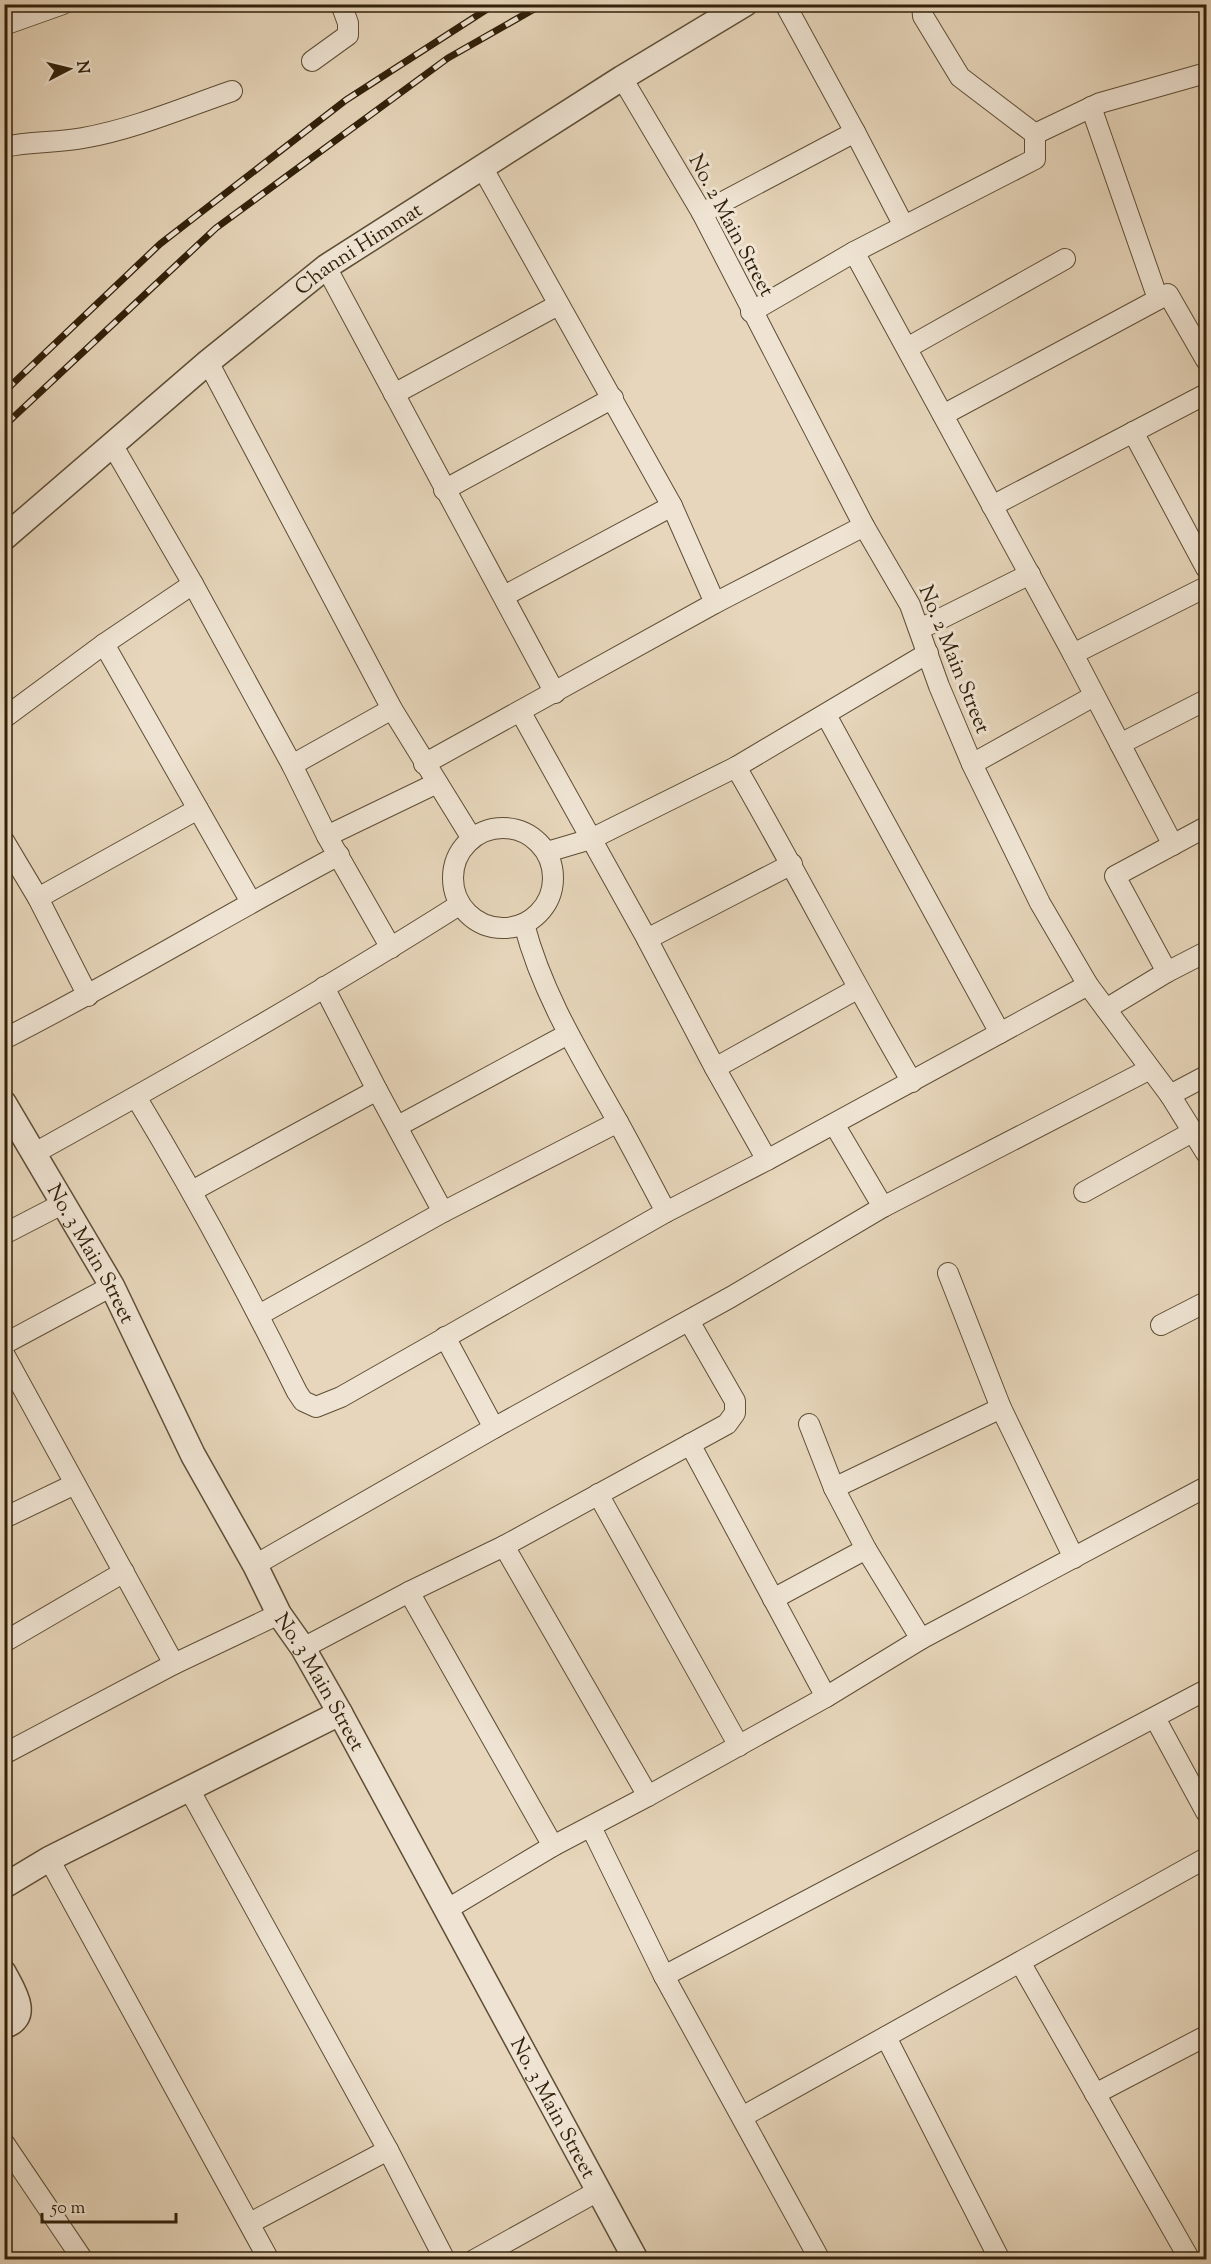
<svg xmlns="http://www.w3.org/2000/svg" width="1211" height="2264" viewBox="0 0 1211 2264" font-family="'Sorts Mill Goudy',serif">
<style>
.building{fill:#d99c8a;stroke:#31200a;stroke-width:1.5}
.lines{fill:none;stroke-linecap:round;stroke-linejoin:round}
.minor-casing{stroke:#5e4e36;stroke-width:22}
.tertiary-casing{stroke:#5e4e36;stroke-width:27}
.minor{stroke:#efe4d3;stroke-width:20}
.tertiary{stroke:#efe4d3;stroke-width:24}
.rail-casing{stroke:#31200a;stroke-width:7}
.rail{stroke:#efe4d3;stroke-width:4.5;stroke-dasharray:14;stroke-linecap:butt}
.labels{text-anchor:middle;stroke-width:6;stroke-linejoin:round;paint-order:stroke}
.street-label{font-size:21px;fill:#31200a;stroke:#efe4d3}
</style>
<rect width="100%" height="100%" fill="#e7d6bb"/>
<filter id="stains"><feTurbulence type="fractalNoise" baseFrequency=".00333" numOctaves="4"/><feColorMatrix values="0 0 0 0 .2 0 0 0 0 .09 0 0 0 0 .02 0 0 0 .5 -.17"/></filter>
<radialGradient id="worn" r=".72"><stop offset=".6" stop-color="#630" stop-opacity="0"/><stop offset="1" stop-color="#630" stop-opacity=".3"/></radialGradient>
<path class="building" d="M4 929 10 939 4 942Z"/>
<g class="lines">
<g class="minor-casing">
<g id="minor">
<path d="M785 4 855 132 904 226"/>
<path d="M4 25 63 4"/>
<path d="M312 61 348 35V23L341 4"/>
<path d="M622 78 702 213 864 526 910 605 939 686 972 764 1040 903 1088 985 1170 1095 1206 1153"/>
<path d="M1091 107 1158 299"/>
<path d="M1035 134 1100 103 1206 73"/>
<path d="M4 147C30 141 57 143 83 138 134 129 183 108 232 91"/>
<path d="M482 167 672 506 715 603"/>
<path d="M702 213 855 132"/>
<path d="M854 252 1035 159V134L960 77 923 16 922 4"/>
<path d="M326 267 555 693"/>
<path d="M751 312 854 252 1073 654 1206 587"/>
<path d="M907 348 1065 259"/>
<path d="M208 362 392 709 471 837"/>
<path d="M394 394 558 305"/>
<path d="M943 415 1168 294 1206 360"/>
<path d="M1133 432 1206 568"/>
<path d="M113 446 193 584 292 765 327 836 391 948"/>
<path d="M444 490 613 398"/>
<path d="M992 506 1206 394"/>
<path d="M504 596 672 506"/>
<path d="M920 629 1030 574"/>
<path d="M104 644 251 902"/>
<path d="M1073 654 1173 845"/>
<path d="M520 711 647 939 715 1068 767 1160"/>
<path d="M826 715 1000 1033"/>
<path d="M4 718 104 644 193 584"/>
<path d="M1120 744 1206 700"/>
<path d="M424 764 715 603 864 526"/>
<path d="M972 764 1094 696"/>
<path d="M292 765 392 709"/>
<path d="M736 767C796 871 851 978 912 1082"/>
<circle cx="503" cy="878" r="50"/>
<path d="M327 836 437 783"/>
<path d="M4 841 38 898 88 996"/>
<path d="M547 852 591 839 736 767 928 653"/>
<path d="M38 898 198 809"/>
<path d="M524 924C542 993 579 1053 614 1115 632 1147 649 1180 666 1212"/>
<path d="M647 939 792 864"/>
<path d="M1167 972 1206 952"/>
<path d="M324 987 377 1090 443 1212"/>
<path d="M1106 1009 1167 972 1115 876 1206 827"/>
<path d="M4 1039C118 981 226 915 339 855"/>
<path d="M715 1068 857 989"/>
<path d="M1170 1095 1206 1076"/>
<path d="M136 1097C194 1193 247 1291 297 1392L303 1401 316 1407 341 1397 666 1212 767 1160 1088 985"/>
<path d="M834 1124 883 1207"/>
<path d="M398 1126 568 1034"/>
<path d="M33 1154C177 1074 320 993 459 905"/>
<path d="M192 1191 377 1090"/>
<path d="M1084 1192 1194 1131"/>
<path d="M4 1234 64 1203"/>
<path d="M948 1273 1001 1408"/>
<path d="M259 1315 443 1212 618 1122"/>
<path d="M1161 1325 1206 1302"/>
<path d="M445 1337 494 1428"/>
<path d="M4 1344 112 1286"/>
<path d="M4 1354 174 1664"/>
<path d="M809 1424 834 1488 866 1549 921 1639"/>
<path d="M690 1444 826 1697"/>
<path d="M834 1488 1001 1408 1074 1558"/>
<path d="M598 1494 739 1746"/>
<path d="M4 1518 75 1484"/>
<path d="M504 1546 648 1796"/>
<path d="M255 1565 494 1428 731 1297 883 1207 1150 1069"/>
<path d="M409 1592 553 1846"/>
<path d="M773 1599 866 1549"/>
<path d="M4 1642 124 1572"/>
<path d="M303 1648 409 1592 504 1546 727 1424 735 1413V1401L689 1321"/>
<path d="M1155 1718 1206 1812"/>
<path d="M4 1754 174 1664 279 1614"/>
<path d="M189 1789 388 2150 445 2260"/>
<path d="M591 1827 664 1976 820 2260"/>
<path d="M49 1859 269 2260"/>
<path d="M446 1910 553 1846 648 1796 826 1697 921 1639 1206 1487"/>
<path d="M1020 1962 1190 2260"/>
<path d="M664 1976 1206 1690"/>
<path d="M886 2037 1000 2260"/>
<path d="M1095 2094 1206 2036"/>
<path d="M742 2117 1206 1858"/>
<path d="M4 2143 83 2260"/>
<path d="M250 2223 388 2150"/>
<path d="M474 2260 598 2191"/>
</g>
</g>
<g class="tertiary-casing">
<g id="tertiary">
<path id="s1" d="M4 538 208 362 326 267 622 78 745 4"/>
<path id="s2" d="M4 1103 112 1286 193 1455 255 1565 279 1614 303 1648 340 1713 636 2260"/>
<path d="M4 1886 49 1859 340 1713"/>
<path d="M4 1973C13 1990 32 2018 4 2026"/>
</g>
</g>
<use href="#minor" class="minor"/>
<use href="#tertiary" class="tertiary"/>
<g class="rail-casing">
<g id="rail">
<path d="M4 392 160 244 346 100 495 4"/>
<path d="M4 426 216 228 448 58 543 4"/>
</g>
</g>
<use href="#rail" class="rail"/>
</g>
<g class="labels">
<g class="street-label">
<text transform="translate(732 225) rotate(62)" y="7">No. 2 Main Street</text>
<text dy="7" stroke="none"><textPath href="#s1" startOffset="458">Channi Himmat</textPath></text>
<text transform="translate(955 659) rotate(68)" y="7">No. 2 Main Street</text>
<text dy="7" stroke="none"><textPath href="#s2" startOffset="174">No. 3 Main Street</textPath></text>
<text dy="7" stroke="none"><textPath href="#s2" startOffset="660">No. 3 Main Street</textPath></text>
<text dy="7" stroke="none"><textPath href="#s2" startOffset="1146">No. 3 Main Street</textPath></text>
</g>
</g>
<rect width="1211" height="2264" fill="none" stroke="#e7d6bb" stroke-width="24"/>
<rect x="6" y="6" width="1199" height="2252" fill="none" stroke="#31200a" stroke-width="3"/>
<rect x="12" y="12" width="1187" height="2240" fill="none" stroke="#31200a" stroke-width="1.5"/>
<g transform="translate(69 69) rotate(83)" stroke="#efe4d3" stroke-width="4.5" paint-order="stroke">
<path d="M0-4.5L10 22L0 15L-10 22Z" fill="#31200a"/>
<text y="-9" font-size="16" font-weight="bold" text-anchor="middle" fill="#31200a">N</text>
</g>
<path d="M42 2213v9h134v-9" fill="none" stroke="#31200a" stroke-width="3"/>
<text x="51" y="2213" font-size="18" fill="#31200a" stroke="#efe4d3" stroke-width="4.5" paint-order="stroke">50 m</text>
<rect width="100%" height="100%" filter="url(#stains)"/>
<rect width="100%" height="100%" fill="url(#worn)"/>
</svg>
